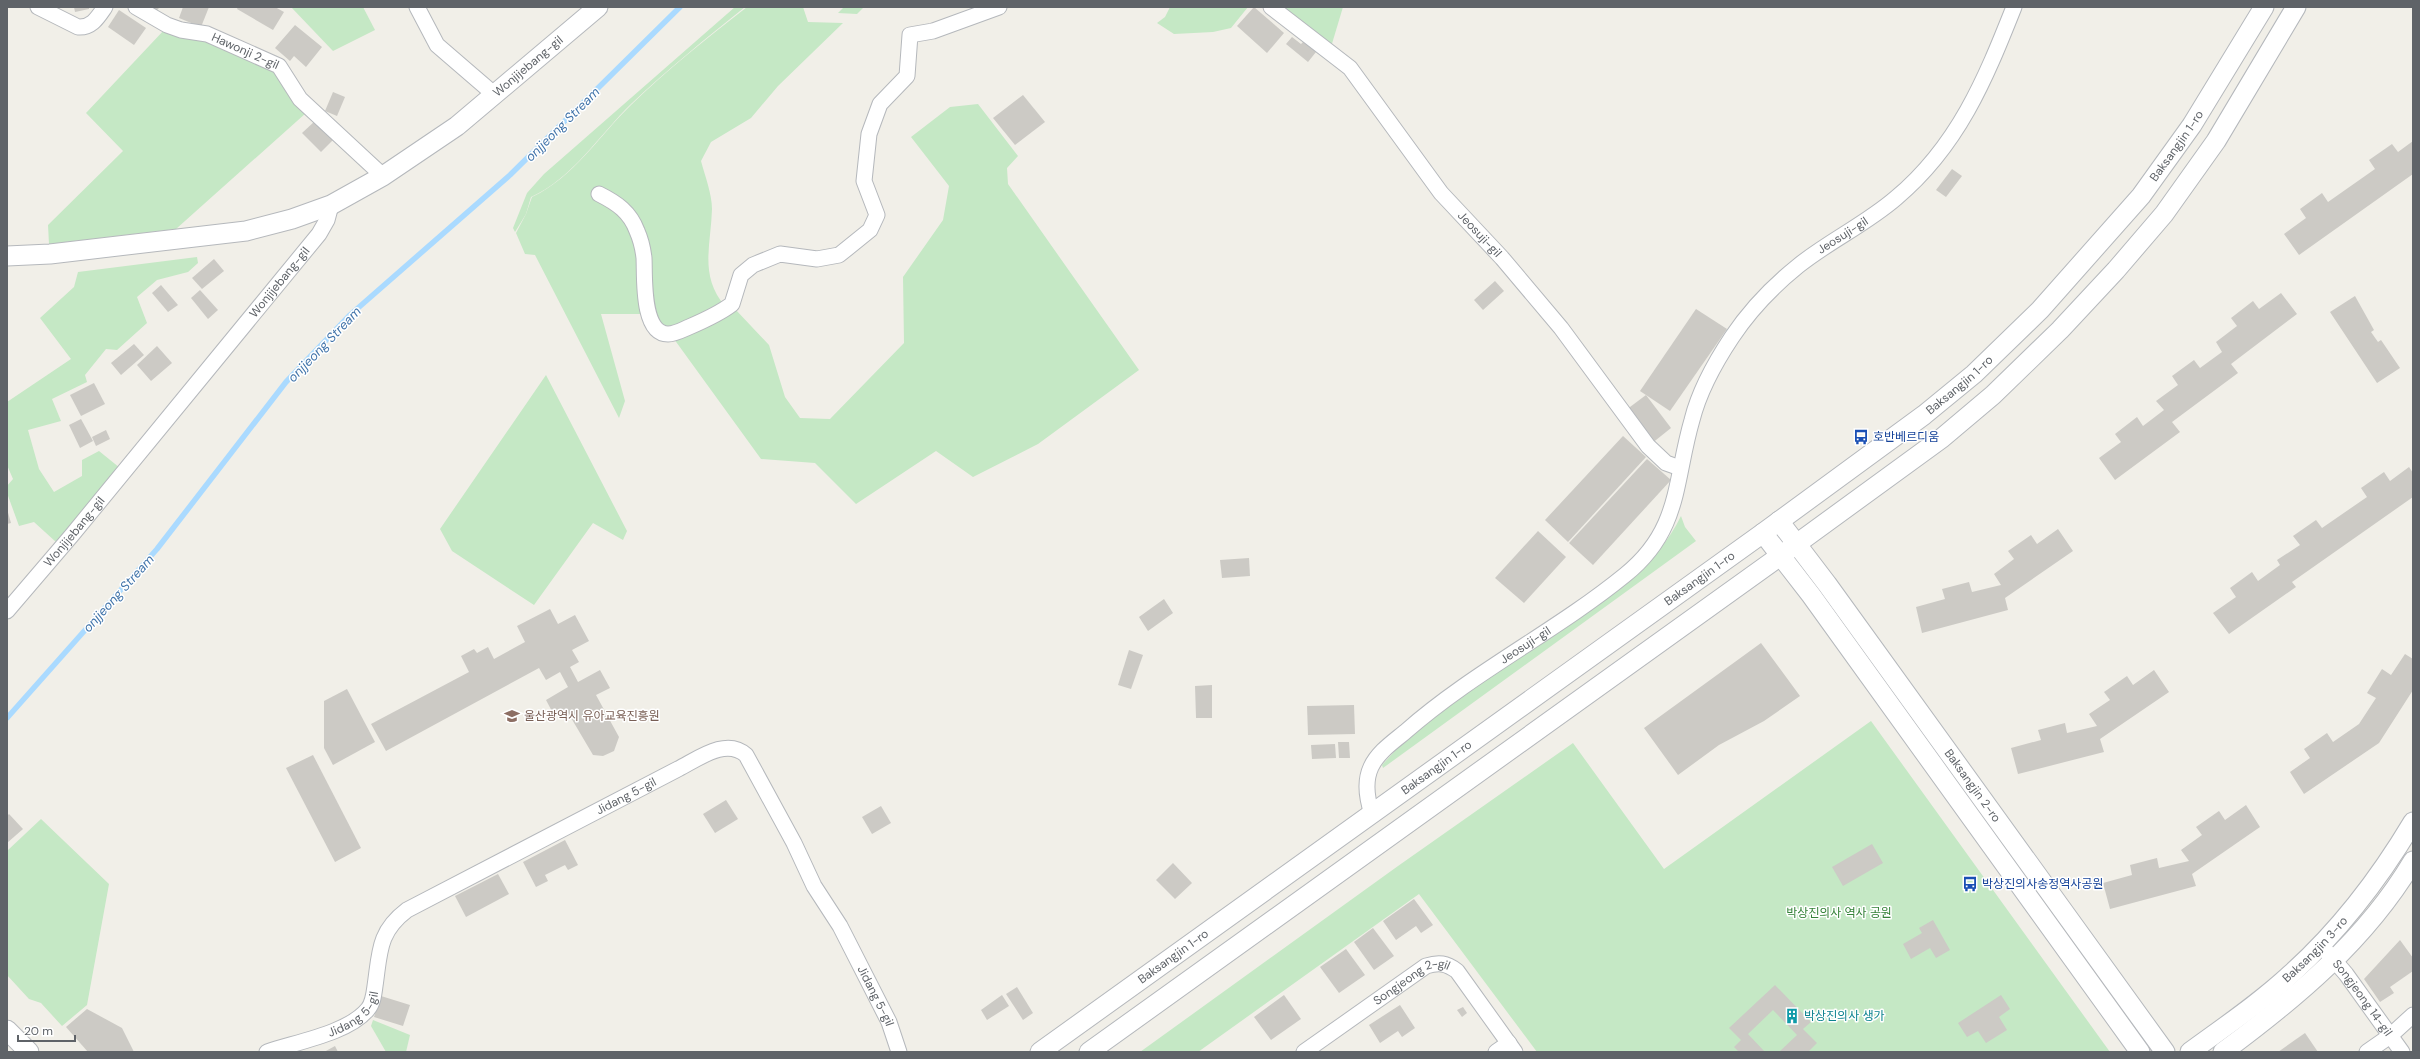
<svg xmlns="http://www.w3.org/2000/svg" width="2420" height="1059" viewBox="0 0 2420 1059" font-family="'DM Sans','Noto Sans KR',sans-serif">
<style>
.green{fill:#c5e8c5}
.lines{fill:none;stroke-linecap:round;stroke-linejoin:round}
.stream{stroke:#aadaff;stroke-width:5.5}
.building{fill:#cccac5}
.minor-casing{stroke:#b5b8bc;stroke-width:17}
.tertiary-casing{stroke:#b5b8bc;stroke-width:21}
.minor{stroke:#fff;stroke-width:15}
.tertiary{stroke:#fff;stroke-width:19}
.labels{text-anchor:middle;stroke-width:3;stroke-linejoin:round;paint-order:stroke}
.street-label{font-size:12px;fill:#5f6368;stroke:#fff}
.transit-label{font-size:12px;fill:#164399;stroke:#fff;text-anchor:start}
.education-label{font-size:12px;fill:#785e54;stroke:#fff;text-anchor:start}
.park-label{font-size:12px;fill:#348238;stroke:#fff}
.culture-label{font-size:12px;fill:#0d838f;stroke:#fff;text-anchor:start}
.water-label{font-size:13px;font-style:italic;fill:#4174aa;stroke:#fff}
</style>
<rect width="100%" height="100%" fill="#f1efe8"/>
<g class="green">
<path d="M291 7H363L375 30 333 51Z"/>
<path d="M735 7H745C706 38 667 70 631 104 600 134 572 179 531 197L526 214 515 232 513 228 527 193 544 174Z"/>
<path d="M747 7H803L808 22 843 23 778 86 751 118 711 142 701 161C705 176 712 194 712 209 711 245 699 276 725 306L699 319 664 328 644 314H601L625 401 619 418 535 255 525 254 516 233 526 214 532 197C573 178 599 136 631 105 667 70 707 38 747 7Z"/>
<path d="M844 7H864L857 14 838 13Z"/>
<path d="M1170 7H1248L1231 28 1213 32 1174 34 1157 23 1165 17Z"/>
<path d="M1279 7H1343L1331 47Z"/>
<path d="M165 29 194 36 268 63 306 113 176 229 49 244 48 225 123 151 86 113Z"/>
<path d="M978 104 1018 156 1007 168 1008 184 1139 370 1038 444 973 477 936 451 856 504 815 463 761 459 674 339 735 309 769 345 785 397 800 418 830 419 904 343 903 277 943 220 949 186 911 137 950 107Z"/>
<path d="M197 257 198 263 188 272 157 280 137 297 147 323 117 350 106 349 85 375 87 382 52 399 61 421 28 430 39 469 54 492 82 476V460L99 451 120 468 56 542 34 522 19 526 7 493V486L13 479 7 465V402L71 359 40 318 74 287 78 272Z"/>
<path d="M546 375 627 531 623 540 593 523 534 605 452 551 440 529Z"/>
<path d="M1681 516 1685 527 1696 541 1383 768 1382 765 1405 740 1469 690 1632 578C1652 559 1669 541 1681 516Z"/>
<path d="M1871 721 2110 1052H1537L1419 894 1198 1052H1140L1398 866 1573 743 1664 869Z"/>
<path d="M41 819 109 884 87 1005 62 1026 41 1003 29 999 7 975V851Z"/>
<path d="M373 1020 410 1035 406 1052H386L371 1026Z"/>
</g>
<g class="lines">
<path class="stream" d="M7 718 157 549 286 382 350 315 510 175 680 7"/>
</g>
<g class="building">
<path d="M74 7H89V9L75 12Z"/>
<path d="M147 7H160L154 13Z"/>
<path d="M183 7H209L201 27 179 18Z"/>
<path d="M238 7H275L284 12 273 30 237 9Z"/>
<path d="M1254 7 1284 33 1267 53 1237 26Z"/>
<path d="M119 10 146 28 134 45 108 27Z"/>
<path d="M295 25 322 47 306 67 294 56 290 61 275 48Z"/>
<path d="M1292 37 1301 44 1304 41 1316 52 1308 62 1286 44Z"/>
<path d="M333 92 345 97 337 116 325 111Z"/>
<path d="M1023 95 1045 122 1015 145 993 118Z"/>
<path d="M315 121 333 140 321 152 302 133Z"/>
<path d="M2413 141V174L2299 255 2284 234 2306 218 2300 209 2322 193 2328 202 2375 169 2369 160 2392 144 2398 152Z"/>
<path d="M1952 169 1962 176 1946 197 1936 190Z"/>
<path d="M214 259 224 271 202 289 192 278Z"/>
<path d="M1495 281 1504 291 1483 310 1474 300Z"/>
<path d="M161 285 178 305 168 312 152 293Z"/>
<path d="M200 290 218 310 208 319 191 298Z"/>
<path d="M2281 293 2297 314 2231 364 2238 373 2172 422 2180 432 2115 480 2099 458 2121 442 2115 434 2137 417 2143 426 2164 410 2156 401 2178 385 2172 376 2194 360 2200 368 2222 352 2216 342 2237 326 2231 318 2253 301 2259 309Z"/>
<path d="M2355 296 2374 330 2371 332 2378 342 2381 340 2400 368 2377 383 2330 312Z"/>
<path d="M1696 309 1727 329 1670 411 1640 391Z"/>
<path d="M134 344 144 355 121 375 111 363Z"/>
<path d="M157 346 172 363 151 381 137 365Z"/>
<path d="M94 383 105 404 81 416 70 395Z"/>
<path d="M1646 395 1671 428 1651 444 1626 410Z"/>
<path d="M81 419 93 441 80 448 69 425Z"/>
<path d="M106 430 110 439 96 446 92 437Z"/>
<path d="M1623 436 1646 457 1568 542 1545 520Z"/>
<path d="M1647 459 1671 480 1593 565 1569 543Z"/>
<path d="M2409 467 2413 473V497L2292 582 2296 587 2229 634 2213 613 2236 597 2230 588 2252 572 2258 581 2280 565 2277 560 2300 545 2293 536 2316 520 2322 528 2367 497 2361 488 2384 472 2390 481Z"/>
<path d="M7 509 11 523 7 524Z"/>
<path d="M2058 529 2073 551 2005 598 2008 610 1922 633 1916 607 1945 599 1942 589 1969 582 1972 592 2001 585 1994 574 2014 559 2008 551 2031 535 2037 544Z"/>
<path d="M1538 531 1566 557 1524 603 1495 578Z"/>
<path d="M1249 558 1250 576 1222 578 1220 560Z"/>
<path d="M1164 599 1173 613 1148 631 1139 617Z"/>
<path d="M550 609 558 624 575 615 589 641 572 650 579 662 570 667 578 682 600 670 610 688 596 695 619 737 614 751 603 756 593 755 567 711 555 717 546 700 568 687 560 672 546 680 539 668 386 751 371 724 469 672 461 656 474 649 477 653 488 647 494 659 525 642 517 626Z"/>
<path d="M1761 643 1800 696 1764 721 1719 745 1678 775 1644 728Z"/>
<path d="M1129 650 1143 655 1131 689 1118 685Z"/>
<path d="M2405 654 2413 659V690L2379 743 2304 794 2290 772 2310 758 2304 749 2327 733 2333 742 2359 724 2376 698 2367 693 2382 669 2391 675Z"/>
<path d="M2154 670 2169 692 2100 739 2104 752 2018 774 2011 748 2041 740 2038 730 2065 723 2067 733 2097 726 2089 714 2110 700 2104 692 2127 676 2133 685Z"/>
<path d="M1212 685V718H1196L1195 686Z"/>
<path d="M347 689 375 742 333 765 324 748V701Z"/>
<path d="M1354 705 1355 734 1308 735 1307 706Z"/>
<path d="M1338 742H1349L1350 758H1339Z"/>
<path d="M1335 744 1336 758 1312 759 1311 745Z"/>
<path d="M313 755 361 848 335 862 286 768Z"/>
<path d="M726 800 738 819 715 833 703 814Z"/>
<path d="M2246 805 2260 827 2192 874 2196 886 2110 909 2103 883 2132 875 2130 865 2157 858 2159 868 2189 861 2181 850 2202 835 2196 827 2219 811 2225 820Z"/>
<path d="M881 806 891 823 872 834 862 817Z"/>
<path d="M9 814 23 829 7 843V816Z"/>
<path d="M565 840 578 865 568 870 565 865 545 875 548 881 536 887 523 862Z"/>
<path d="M1872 844 1883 863 1843 886 1832 867Z"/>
<path d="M1173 863 1192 883 1175 899 1156 880Z"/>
<path d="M498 874 509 894 466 917 455 896Z"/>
<path d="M1414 899 1433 925 1421 933 1416 926 1396 940 1383 921Z"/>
<path d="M1933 920 1950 950 1936 958 1930 948 1911 959 1903 944 1922 933 1919 928Z"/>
<path d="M1373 928 1394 956 1374 970 1354 942Z"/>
<path d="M2400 940 2413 958V971L2390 987 2394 993 2380 1002 2364 979Z"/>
<path d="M1346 949 1365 975 1339 993 1320 967Z"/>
<path d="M1775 985 1811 1022 1803 1029 1817 1043 1808 1052H1779L1797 1035 1773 1010 1748 1034 1765 1052H1739L1734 1047 1741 1040 1729 1028Z"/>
<path d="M1017 987 1033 1013 1023 1020 1006 994Z"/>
<path d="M1002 995 1009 1006 987 1020 981 1010Z"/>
<path d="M1284 995 1301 1019 1271 1040 1254 1017Z"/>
<path d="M2001 995 2010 1009 1999 1017 2007 1030 1986 1043 1978 1031 1967 1037 1958 1023Z"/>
<path d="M381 996 410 1005 403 1026 374 1017Z"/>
<path d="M1400 1005 1415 1028 1402 1037 1398 1031 1380 1043 1369 1025Z"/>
<path d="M1463 1007 1467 1013 1462 1017 1457 1010Z"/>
<path d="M87 1009 122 1028 134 1052H88L66 1027Z"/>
<path d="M2305 1033 2318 1052H2278Z"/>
<path d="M335 1046 338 1052H324Z"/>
</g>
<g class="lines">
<g class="minor-casing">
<g id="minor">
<path d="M38 7 78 27C92 28 98 17 105 7"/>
<path id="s1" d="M136 7 167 25 181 30 207 34 279 66 300 99 383 176"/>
<path d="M417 7 437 45 495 95"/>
<path id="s2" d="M1271 7 1350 68 1441 193 1502 258 1561 328 1648 446 1666 463 1680 468"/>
<path d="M599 194C617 203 630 212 637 231 641 240 643 249 644 258 645 275 641 334 668 334 675 334 682 330 689 327 703 321 719 314 732 304L741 275 753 265 780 254 817 259 839 255 870 230 877 215 864 181 869 134 880 104 907 76 910 35 933 31 999 7"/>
<path id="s3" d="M7 611 72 535 319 234 327 220 331 205"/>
<path id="s4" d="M1372 814C1367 799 1364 782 1371 767 1378 752 1393 742 1405 732 1473 672 1555 632 1625 575 1681 530 1674 482 1692 420 1699 392 1716 361 1732 337 1750 310 1772 287 1798 266 1829 241 1866 224 1896 198 1958 146 1985 80 2014 7"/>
<path id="s5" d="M2327 952 2346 974 2402 1052"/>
<path id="s6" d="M267 1052C296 1042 349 1033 368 1009 373 1003 374 994 375 986 380 952 378 932 407 910L678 769C698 759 726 737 746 755L794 843 814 886 840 926 889 1022 899 1052"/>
<path id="s7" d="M1304 1052 1426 966C1439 962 1446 963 1457 971L1515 1052"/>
<path d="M1496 1052 1509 1043"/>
<path d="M2367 1052 2390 1036 2413 1015"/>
</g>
</g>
<g class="tertiary-casing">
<g id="tertiary">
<path id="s8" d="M7 256 50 254 246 231 292 219 331 205 383 176 457 126 598 7"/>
<path id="s9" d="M1779 521 1827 584 2165 1052"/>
<path d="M1763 533 1811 595 2140 1052"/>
<path d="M7 1030 29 1052"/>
<path id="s10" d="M1040 1052 1763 533 1924 415 1974 374 2040 310 2141 196 2192 125 2264 7"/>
<path d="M1089 1052 1780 556 1942 438 1993 395 2060 330 2116 270 2164 214 2216 141 2296 7"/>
<path id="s11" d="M2190 1052C2224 1027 2260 1003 2291 974 2340 930 2379 879 2413 822"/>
<path d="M2223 1052C2296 998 2366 940 2413 861"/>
</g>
</g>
<use href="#minor" class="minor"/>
<use href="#tertiary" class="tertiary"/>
</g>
<defs>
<g id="bus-bare" transform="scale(1.2)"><path d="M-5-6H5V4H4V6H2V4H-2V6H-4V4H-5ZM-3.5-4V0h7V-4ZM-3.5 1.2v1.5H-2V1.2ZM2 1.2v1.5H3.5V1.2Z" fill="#1a4fb4" stroke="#fff" stroke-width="2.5" paint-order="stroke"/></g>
<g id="school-bare" transform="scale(1.2)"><path d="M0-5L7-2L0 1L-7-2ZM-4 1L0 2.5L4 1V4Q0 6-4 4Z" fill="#8d6e63" stroke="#fff" stroke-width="2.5" paint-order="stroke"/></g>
<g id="building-bare" transform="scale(1.2)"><path d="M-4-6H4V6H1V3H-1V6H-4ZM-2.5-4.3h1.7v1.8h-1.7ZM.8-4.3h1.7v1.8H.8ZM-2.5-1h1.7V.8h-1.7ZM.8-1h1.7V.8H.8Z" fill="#0f9aa8" stroke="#fff" stroke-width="2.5" paint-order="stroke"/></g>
</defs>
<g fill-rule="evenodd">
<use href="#bus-bare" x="1861" y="437"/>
<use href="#school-bare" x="512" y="716"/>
<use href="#bus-bare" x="1970" y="884"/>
<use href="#building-bare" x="1792" y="1016"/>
</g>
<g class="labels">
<g class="street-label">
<text dy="4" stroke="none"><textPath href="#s1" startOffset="119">Hawonji 2-gil</textPath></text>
<text dy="4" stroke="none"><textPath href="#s8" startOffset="571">Wonjijebang-gil</textPath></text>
<text dy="4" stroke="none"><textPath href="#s10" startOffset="1460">Baksangjin 1-ro</textPath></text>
<text dy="4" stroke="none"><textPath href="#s2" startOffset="311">Jeosuji-gil</textPath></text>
<text dy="4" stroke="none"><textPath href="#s4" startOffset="785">Jeosuji-gil</textPath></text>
<text dy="4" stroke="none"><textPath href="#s3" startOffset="427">Wonjijebang-gil</textPath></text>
<text dy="4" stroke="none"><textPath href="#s10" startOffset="1136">Baksangjin 1-ro</textPath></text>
<text dy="4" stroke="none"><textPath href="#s3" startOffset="104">Wonjijebang-gil</textPath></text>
<text dy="4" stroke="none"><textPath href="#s10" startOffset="812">Baksangjin 1-ro</textPath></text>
<text dy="4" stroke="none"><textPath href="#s4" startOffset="246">Jeosuji-gil</textPath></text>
<text dy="4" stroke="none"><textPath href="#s10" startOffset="488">Baksangjin 1-ro</textPath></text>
<text dy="4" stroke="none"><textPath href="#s9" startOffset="328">Baksangjin 2-ro</textPath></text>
<text dy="4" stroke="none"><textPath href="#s6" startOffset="468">Jidang 5-gil</textPath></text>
<text dy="4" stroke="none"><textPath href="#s11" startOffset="162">Baksangjin 3-ro</textPath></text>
<text dy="4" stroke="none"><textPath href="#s10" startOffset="164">Baksangjin 1-ro</textPath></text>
<text dy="4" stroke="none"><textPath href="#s7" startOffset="130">Songjeong 2-gil</textPath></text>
<text dy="4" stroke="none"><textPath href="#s6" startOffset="875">Jidang 5-gil</textPath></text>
<text dy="4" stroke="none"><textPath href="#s5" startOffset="58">Songjeong 14-gil</textPath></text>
<text dy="4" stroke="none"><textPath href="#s6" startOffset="97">Jidang 5-gil</textPath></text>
</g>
<g class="transit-label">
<text x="1873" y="441">호반베르디움</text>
<text x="1982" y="888">박상진의사송정역사공원</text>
</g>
<g class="education-label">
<text x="524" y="720">울산광역시 유아교육진흥원</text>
</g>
<g class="park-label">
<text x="1839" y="917">박상진의사 역사 공원</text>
</g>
<g class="culture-label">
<text x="1804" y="1020">박상진의사 생가</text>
</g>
<g class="water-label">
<text transform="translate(562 124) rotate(-45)" y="5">onjjeong Stream</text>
<text transform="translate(324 344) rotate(-46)" y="5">onjjeong Stream</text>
<text transform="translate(118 593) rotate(-48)" y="5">onjjeong Stream</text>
</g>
</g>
<rect width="2420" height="1059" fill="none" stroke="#5f6368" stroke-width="16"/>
<path d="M18 1035v6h57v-6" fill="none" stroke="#5f6368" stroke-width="2"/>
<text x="24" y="1035" font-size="12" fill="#5f6368" stroke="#ffffff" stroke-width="3" paint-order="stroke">20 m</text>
</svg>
